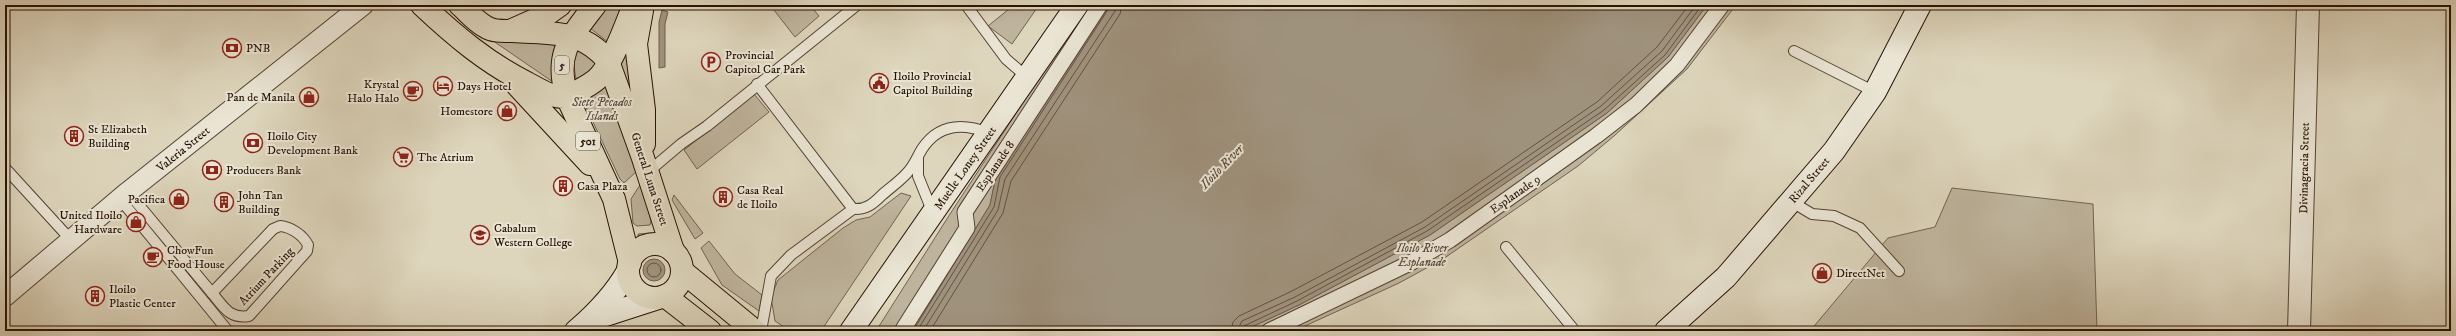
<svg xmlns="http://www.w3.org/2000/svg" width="2456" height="336" viewBox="0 0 2456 336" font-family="'IM FELL DW Pica',serif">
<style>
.green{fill:#beb49d;stroke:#726250}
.water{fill:#9f927d;stroke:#6f5e4d}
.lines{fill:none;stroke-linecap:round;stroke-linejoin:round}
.shore{stroke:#635240;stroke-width:1}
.service-casing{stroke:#544232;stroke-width:12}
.pedestrian-casing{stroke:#544232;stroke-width:17}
.minor-casing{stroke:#544232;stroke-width:22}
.tertiary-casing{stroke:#544232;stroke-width:24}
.secondary-casing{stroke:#271104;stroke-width:24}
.primary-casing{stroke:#271104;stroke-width:24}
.trunk-casing{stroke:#271104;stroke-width:24}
.service{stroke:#e9e4d3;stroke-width:10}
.pedestrian{stroke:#e9e4d3;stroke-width:15}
.minor{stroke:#e9e4d3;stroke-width:20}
.tertiary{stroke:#e9e4d3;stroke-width:22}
.secondary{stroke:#e9e4d3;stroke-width:22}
.primary{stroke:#ddd5bc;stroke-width:22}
.trunk{stroke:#ddd5bc;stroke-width:22}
.labels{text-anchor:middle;stroke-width:4;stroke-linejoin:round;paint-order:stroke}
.shield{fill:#e9e4d3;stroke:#615042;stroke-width:1}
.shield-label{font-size:11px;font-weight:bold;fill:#271104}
.poi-label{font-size:12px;fill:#271104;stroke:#e9e4d3;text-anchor:start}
.park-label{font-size:12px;font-style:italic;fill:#5c4a3a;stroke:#e9e4d3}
.street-label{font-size:12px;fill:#271104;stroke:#e9e4d3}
.water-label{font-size:13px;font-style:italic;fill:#5d4b3a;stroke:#e9e4d3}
</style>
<rect width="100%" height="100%" fill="#ddd5bc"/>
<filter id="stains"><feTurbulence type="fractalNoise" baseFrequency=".005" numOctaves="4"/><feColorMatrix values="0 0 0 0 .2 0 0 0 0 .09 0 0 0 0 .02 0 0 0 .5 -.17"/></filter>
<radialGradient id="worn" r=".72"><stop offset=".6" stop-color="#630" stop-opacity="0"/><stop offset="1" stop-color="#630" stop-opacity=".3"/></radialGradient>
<g class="green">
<path d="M606 5H624L608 42 590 28Z"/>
<path d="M770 5H810L819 16 795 37Z"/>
<path d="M1014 5H1039L1012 44 988 26Z"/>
<path d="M1087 5H1142L996 176 990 205 913 331H876L950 214Z"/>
<path d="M1707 5H1736L1687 69 1614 136 1578 166 1443 259 1399 283 1294 331H1243L1299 305 1430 235 1607 113 1668 57Z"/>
<path d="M486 36 556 45 553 82Z"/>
<path d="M627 43 636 106 620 63Z"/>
<path d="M576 49 597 62 590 72 576 79 573 60Z"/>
<path d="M606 83 638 170 624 183 620 179 584 103 585 99Z"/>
<path d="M754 94 769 112 697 169 684 150Z"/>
<path d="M640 185 642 186 651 221 650 225 637 226 633 223 631 199Z"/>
<path d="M1952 188 2093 204 2097 331H1810L1888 238 1935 227Z"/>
<path d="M901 193 911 196 821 331H790L775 321 771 297 778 280 843 228 856 220 870 217Z"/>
<path d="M674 195 703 233 695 239 672 200Z"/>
<path d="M652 233 655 241 639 243 638 234Z"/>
<path d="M709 241 735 274 762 295 759 311 722 285 701 248Z"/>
</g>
<g class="water">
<path d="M1108 5H1707L1668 57 1607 113 1430 235 1299 305 1243 331H913L990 205 996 176Z"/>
<path d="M662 10 668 12 665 24V67L659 68V22Z"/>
<circle cx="654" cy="270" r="11"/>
</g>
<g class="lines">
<g class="shore">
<circle cx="654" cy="270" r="7"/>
<path d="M917 331 994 207 1000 177 1111 5"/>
<path d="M923 331 998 210 1005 179 1115 11 1116 5"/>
<path d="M930 331 1003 213 1011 181 1120 14 1122 5"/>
<path d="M1231 331 1233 322 1239 316 1292 291 1422 222 1597 102 1657 47 1689 5"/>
<path d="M1237 331 1242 321 1295 297 1425 227 1601 106 1662 51 1696 5"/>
<path d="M1242 331 1244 326 1297 301 1427 231 1604 110 1665 55 1702 5"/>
</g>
<g class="service-casing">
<g id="service">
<path d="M966 5 1006 59 1028 78"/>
<path d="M1794 51 1875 92"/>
<path d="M757 84 853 209C866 210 873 204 882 195 890 188 900 181 907 173 914 166 917 157 922 149 939 123 963 123 989 133"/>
<path d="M918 158V176L933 213"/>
<path d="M7 170 71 240"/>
<path d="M648 172 681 144 707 126 857 5"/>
<path d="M128 192 212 293"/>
<path d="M120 199 228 331"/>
<path d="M1792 202 1812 214 1834 216 1860 228 1899 271"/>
<path d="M280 226C291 227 303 235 308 245L307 251 249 316C229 319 224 307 212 293L273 229Z"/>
<path d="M1506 247 1575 331"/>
<path d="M761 331 771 276 791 255 853 209"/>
</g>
</g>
<g class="pedestrian-casing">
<g id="pedestrian">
<path d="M902 331 967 228 965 212 1100 5"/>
<path d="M1269 331 1412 262 1450 240 1596 136 1636 105 1677 65 1722 5"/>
</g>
</g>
<g class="minor-casing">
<path id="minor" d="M5 296 128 192 363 5"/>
</g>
<g class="tertiary-casing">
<path id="tertiary" d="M2299 331 2308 5"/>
</g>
<g class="secondary-casing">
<g id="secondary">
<path d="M593 319 658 298"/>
<path d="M576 331C596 314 615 294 628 271"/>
<path d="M851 331 1077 5"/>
<path d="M1666 331 1726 277 1834 151 1875 92 1920 5"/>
</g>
</g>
<g class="primary-casing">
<g id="primary">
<path d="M595 5C570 38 554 54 567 97 577 91 588 87 597 79 612 66 626 24 634 5"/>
<path d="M682 271 755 331"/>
<path d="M665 296 710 331"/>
</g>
</g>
<g class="trunk-casing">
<g id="trunk">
<path d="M422 5C455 36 487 63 527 83 540 90 552 98 567 97L614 199 630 263"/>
<path d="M460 5C468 12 476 22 486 27 494 32 504 31 513 31 551 34 582 29 608 61L643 158 673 251"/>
<path d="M643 5 636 44 644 110V144"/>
<path d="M512 30 546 15 560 5"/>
<path d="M517 85 590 164"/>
<circle cx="655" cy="271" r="27"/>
</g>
</g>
<use href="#service" class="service"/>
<use href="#pedestrian" class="pedestrian"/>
<use href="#minor" class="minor"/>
<use href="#tertiary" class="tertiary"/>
<use href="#secondary" class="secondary"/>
<use href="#primary" class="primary"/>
<use href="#trunk" class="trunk"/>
</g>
<defs>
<g id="bank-ring" transform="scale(1)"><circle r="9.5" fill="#e9e4d3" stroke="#8f2418" stroke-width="1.5"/><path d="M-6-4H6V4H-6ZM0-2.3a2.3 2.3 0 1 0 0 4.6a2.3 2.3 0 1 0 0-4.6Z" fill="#8f2418"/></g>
<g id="parking-ring" transform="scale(1)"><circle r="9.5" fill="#e9e4d3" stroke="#8f2418" stroke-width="1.5"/><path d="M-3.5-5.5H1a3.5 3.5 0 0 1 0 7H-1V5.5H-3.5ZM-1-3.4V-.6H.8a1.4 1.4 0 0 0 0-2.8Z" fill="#8f2418"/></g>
<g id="civic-ring" transform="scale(1)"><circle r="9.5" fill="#e9e4d3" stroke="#8f2418" stroke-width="1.5"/><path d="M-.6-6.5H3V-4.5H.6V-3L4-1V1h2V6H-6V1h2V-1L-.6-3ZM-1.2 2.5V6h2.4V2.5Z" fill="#8f2418"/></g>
<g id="hotel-ring" transform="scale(1)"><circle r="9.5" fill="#e9e4d3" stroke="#8f2418" stroke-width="1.5"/><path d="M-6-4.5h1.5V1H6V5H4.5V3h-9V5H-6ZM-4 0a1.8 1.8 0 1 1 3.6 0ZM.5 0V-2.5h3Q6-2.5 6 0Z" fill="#8f2418"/></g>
<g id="cafe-ring" transform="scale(1)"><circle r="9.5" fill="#e9e4d3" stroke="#8f2418" stroke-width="1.5"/><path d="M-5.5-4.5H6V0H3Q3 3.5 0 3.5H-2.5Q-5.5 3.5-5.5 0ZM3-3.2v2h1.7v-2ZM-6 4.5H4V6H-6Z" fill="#8f2418"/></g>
<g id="shop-ring" transform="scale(1)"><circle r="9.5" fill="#e9e4d3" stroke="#8f2418" stroke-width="1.5"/><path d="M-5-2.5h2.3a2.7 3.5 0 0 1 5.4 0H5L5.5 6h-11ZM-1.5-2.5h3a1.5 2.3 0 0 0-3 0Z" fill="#8f2418"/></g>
<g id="building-ring" transform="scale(1)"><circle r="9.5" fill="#e9e4d3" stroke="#8f2418" stroke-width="1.5"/><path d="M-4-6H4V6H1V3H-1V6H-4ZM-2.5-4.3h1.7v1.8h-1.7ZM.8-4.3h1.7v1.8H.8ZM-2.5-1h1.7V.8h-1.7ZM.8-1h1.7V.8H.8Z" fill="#8f2418"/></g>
<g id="supermarket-ring" transform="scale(1)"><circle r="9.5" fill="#e9e4d3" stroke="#8f2418" stroke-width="1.5"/><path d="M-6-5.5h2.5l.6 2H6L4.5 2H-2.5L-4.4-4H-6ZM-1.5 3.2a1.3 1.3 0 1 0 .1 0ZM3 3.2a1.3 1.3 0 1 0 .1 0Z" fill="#8f2418"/></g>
<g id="university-ring" transform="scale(1)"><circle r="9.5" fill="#e9e4d3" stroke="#8f2418" stroke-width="1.5"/><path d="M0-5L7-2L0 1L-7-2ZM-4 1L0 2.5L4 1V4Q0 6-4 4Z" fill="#8f2418"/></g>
</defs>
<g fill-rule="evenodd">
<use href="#bank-ring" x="232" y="48"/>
<use href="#parking-ring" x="711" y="62"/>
<use href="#civic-ring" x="879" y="83"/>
<use href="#hotel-ring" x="443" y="86"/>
<use href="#cafe-ring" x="413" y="91"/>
<use href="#shop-ring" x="309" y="97"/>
<use href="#shop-ring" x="507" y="111"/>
<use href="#building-ring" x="74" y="136"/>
<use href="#bank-ring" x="253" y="143"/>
<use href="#supermarket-ring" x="403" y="157"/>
<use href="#bank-ring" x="212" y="170"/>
<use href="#building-ring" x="563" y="186"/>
<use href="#building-ring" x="723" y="197"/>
<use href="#shop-ring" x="179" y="199"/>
<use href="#building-ring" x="224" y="202"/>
<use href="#shop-ring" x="136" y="222"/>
<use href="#university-ring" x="480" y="235"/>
<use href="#cafe-ring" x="153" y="257"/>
<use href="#shop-ring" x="1822" y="273"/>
<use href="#building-ring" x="95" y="296"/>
</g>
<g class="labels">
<g class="shield">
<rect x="555" y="56" width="14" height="18" rx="3"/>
<rect x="576" y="132" width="24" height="18" rx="3"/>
</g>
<g class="shield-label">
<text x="562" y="69">5</text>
<text x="588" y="145">501</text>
</g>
<g class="poi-label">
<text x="246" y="52">PNB</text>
<text x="725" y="59">Provincial<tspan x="725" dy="14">Capitol Car Park</tspan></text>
<text x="893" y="80">Iloilo Provincial<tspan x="893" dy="14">Capitol Building</tspan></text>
<text x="399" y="88" text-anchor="end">Krystal<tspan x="399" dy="14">Halo Halo</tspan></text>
<text x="457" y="90">Days Hotel</text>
<text x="295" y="101" text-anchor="end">Pan de Manila</text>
<text x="493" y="115" text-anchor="end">Homestore</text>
<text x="88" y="133">St Elizabeth<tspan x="88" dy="14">Building</tspan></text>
<text x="267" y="140">Iloilo City<tspan x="267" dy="14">Development Bank</tspan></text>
<text x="417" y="161">The Atrium</text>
<text x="226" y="174">Producers Bank</text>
<text x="577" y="190">Casa Plaza</text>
<text x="737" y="194">Casa Real<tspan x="737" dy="14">de Iloilo</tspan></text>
<text x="238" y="199">John Tan<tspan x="238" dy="14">Building</tspan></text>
<text x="165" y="203" text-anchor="end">Pacifica</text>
<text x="122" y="219" text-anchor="end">United Iloilo<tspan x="122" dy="14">Hardware</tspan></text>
<text x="494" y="232">Cabalum<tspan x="494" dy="14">Western College</tspan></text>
<text x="167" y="254">ChowFun<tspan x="167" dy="14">Food House</tspan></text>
<text x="1836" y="277">DirectNet</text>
<text x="109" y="293">Iloilo<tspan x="109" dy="14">Plastic Center</tspan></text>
</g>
<g class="park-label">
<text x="602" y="106">Siete Pecados<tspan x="602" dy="14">Islands</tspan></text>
<text x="1422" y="252">Iloilo River<tspan x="1422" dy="14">Esplanade</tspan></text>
</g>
<g class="street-label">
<text transform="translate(183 149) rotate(-39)" y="4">Valeria Street</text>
<text transform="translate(995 166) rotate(-56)" y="4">Esplanade 8</text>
<text transform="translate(965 168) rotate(-55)" y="4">Muelle Loney Street</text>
<text transform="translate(2304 168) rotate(-89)" y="4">Divinagracia Street</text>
<text transform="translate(650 179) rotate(72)" y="4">General Luna Street</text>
<text transform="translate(1809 180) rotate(-50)" y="4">Rizal Street</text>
<text transform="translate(1515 194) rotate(-35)" y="4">Esplanade 9</text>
<text transform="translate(266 276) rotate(-47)" y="4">Atrium Parking</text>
</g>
<g class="water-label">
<text transform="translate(1221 166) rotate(-46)" y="5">Iloilo River</text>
</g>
</g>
<rect width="2456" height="336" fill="none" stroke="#ddd5bc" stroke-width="20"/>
<rect x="6" y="6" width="2444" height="324" fill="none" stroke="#271104" stroke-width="2"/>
<rect x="10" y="10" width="2436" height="316" fill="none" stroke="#271104"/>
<rect width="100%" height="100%" filter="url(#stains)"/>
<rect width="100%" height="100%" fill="url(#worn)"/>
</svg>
